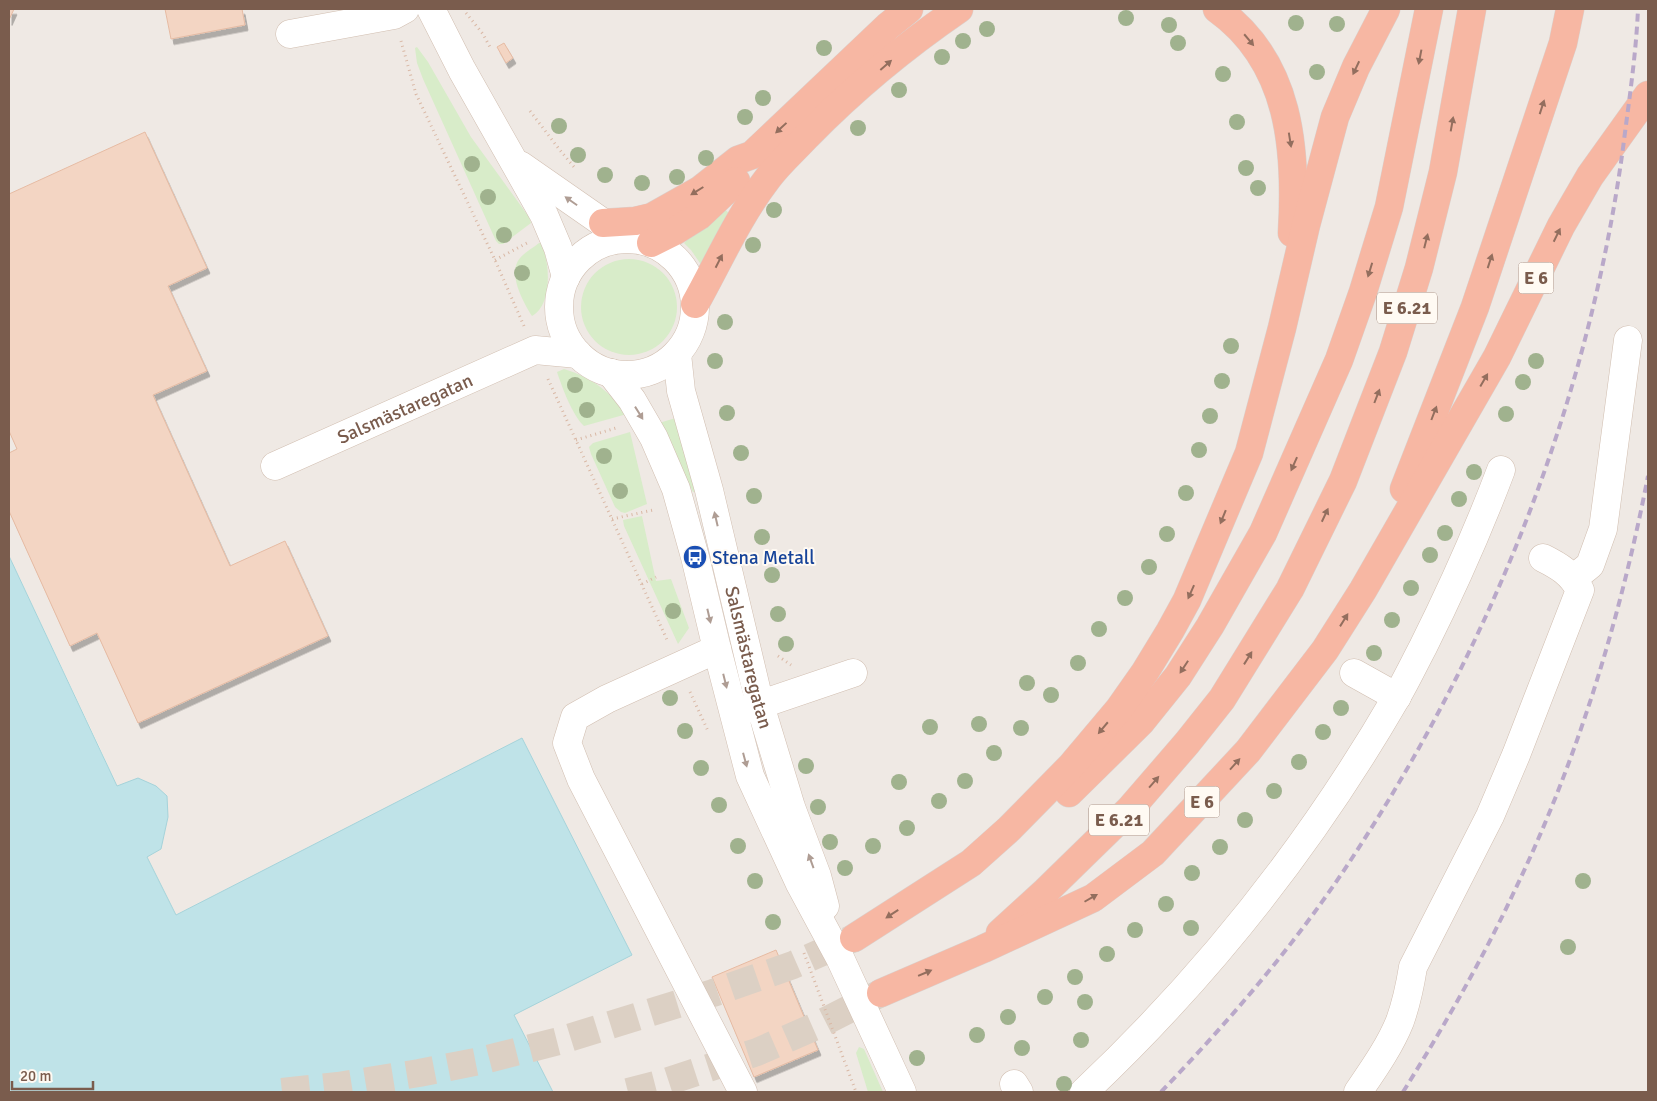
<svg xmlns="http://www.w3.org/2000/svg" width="1657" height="1101" viewBox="0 0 1657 1101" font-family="Signika,sans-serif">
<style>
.industrial{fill:#efe9e4}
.green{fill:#d8ecc9}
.water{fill:#bfe3e8;stroke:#a5d3da}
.building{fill:#f3d5c3;stroke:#e6bba3;filter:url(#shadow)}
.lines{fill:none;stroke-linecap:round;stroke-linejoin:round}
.highway-tunnel{stroke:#dcd0c4;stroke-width:28;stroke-dasharray:28 14;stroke-linecap:butt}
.minor-casing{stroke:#d1beb0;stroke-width:29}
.highway-casing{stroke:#dad1cd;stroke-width:29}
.path{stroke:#d9b8a5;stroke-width:3;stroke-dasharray:1 4;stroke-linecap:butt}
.minor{stroke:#fff;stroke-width:28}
.highway{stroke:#f7b7a3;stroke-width:28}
.rail{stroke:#b9a8c9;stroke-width:4;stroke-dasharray:8 5;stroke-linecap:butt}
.tree{fill:#a0b28e}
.oneway{fill:#936e5e}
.oneway2{fill:#af9d94}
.labels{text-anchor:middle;stroke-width:4;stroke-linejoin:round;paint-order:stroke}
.shield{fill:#fffaf3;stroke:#a28b7f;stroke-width:1}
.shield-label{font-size:18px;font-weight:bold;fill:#7a5c4d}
.street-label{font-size:19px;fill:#7a5c4d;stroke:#fffaf3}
.transit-label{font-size:19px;fill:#164399;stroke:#fffaf3;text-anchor:start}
</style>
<defs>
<filter id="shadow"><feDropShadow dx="3" dy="5.5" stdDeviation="0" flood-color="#0004"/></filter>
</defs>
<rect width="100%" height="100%" fill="#fdf6ec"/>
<path class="industrial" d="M9 9H1648V1092H553L514 1015 522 739 176 915 147 857 100 748 9 556Z"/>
<g class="green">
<path d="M417 47 428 62 471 137 529 217 531 223 503 244H499L496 241 423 79 417 63 415 48Z"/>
<path d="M722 207 730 214 702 266 691 250 684 243Z"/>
<path d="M539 243H541C550 261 553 305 532 316 523 302 507 273 520 258 525 252 533 248 539 243Z"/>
<circle cx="629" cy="307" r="48"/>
<path d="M564 369C593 378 608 391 627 414L584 426C572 415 562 387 557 372Z"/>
<path d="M679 417 701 490 693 492 659 423Z"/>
<path d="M630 432 647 504 625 513 621 512 615 507 591 454 589 447 593 443Z"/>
<path d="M642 516 656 581 671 579 689 628 678 644 624 526 623 520Z"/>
<path d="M859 1047 864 1049 883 1092H868L856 1053Z"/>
</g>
<path class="water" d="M9 556 117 786 138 778 156 786 167 796 168 817 161 849 147 857 176 915 522 738 632 955 514 1015 553 1092H9Z"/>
<g class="building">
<path d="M9 9H14L9 20Z"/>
<path d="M165 9H242L245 25 171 39Z"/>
<path d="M504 43 513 58 506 63 497 47Z"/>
<path d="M145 132 207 268 168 286 207 371 153 395 230 566 285 541 328 636 138 723 97 633 70 646 9 511V453L17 449 9 431V194Z"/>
<path d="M776 950 818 1050 754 1077 712 977Z"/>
</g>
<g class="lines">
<g class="highway-tunnel">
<path d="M282 1092 338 1086 419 1073 480 1061 559 1041 713 993 793 965 854 938"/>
<path d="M628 1092 663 1083 757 1052 814 1027 881 993"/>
</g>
<g class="minor-casing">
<g id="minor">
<path d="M431 9 462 70 544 215 558 248 566 277"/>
<path d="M290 34 394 15 405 9"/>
<path d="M520 165 622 236"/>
<circle cx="627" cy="307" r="68"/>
<path id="s1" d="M677 354 681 391 709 490 760 705 791 807 817 876 825 906"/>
<path d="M611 373 632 400 654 438 676 489 695 557 717 649 750 776 799 882 840 958 902 1092"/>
<path id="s2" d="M275 466 535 350 578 354"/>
<path d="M1574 578 1590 565 1603 529 1628 340"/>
<path d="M717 649 607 699 575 717 567 743 581 779 743 1092"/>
<path d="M1354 673 1397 697"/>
<path d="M744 710 853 673"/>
<path d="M1014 1084 1019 1092"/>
<path d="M1084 1092C1206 977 1312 843 1396 698 1406 681 1414 664 1423 647 1452 589 1478 531 1501 470"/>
<path d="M1358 1092C1373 1070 1390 1046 1400 1021 1406 1004 1410 986 1413 967L1490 816 1516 755 1580 590C1571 573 1559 566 1543 558"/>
</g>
</g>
<g class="highway-casing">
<g id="highway">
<path d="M1217 9C1291 62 1297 150 1292 233"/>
<path d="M603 223 635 221 652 217 700 190 738 160 752 155 888 26 909 9"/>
<path d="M651 243 675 231 699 216 736 181"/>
<path d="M695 304C719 261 738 217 768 178 779 163 794 150 807 136 853 89 905 46 959 9"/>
<path d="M1404 489 1475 307 1563 43 1570 9"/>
<path d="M1069 793 1141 722 1178 676 1210 626 1263 533 1339 360 1363 292 1389 207 1429 9"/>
<path d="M1000 933 1046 891 1130 809 1187 743 1222 699 1290 589 1343 481 1393 352 1419 268 1443 172 1472 9"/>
<path d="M854 938 971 863 1009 829 1071 766 1119 709 1145 672 1170 631 1187 600 1249 453 1282 328 1306 225 1335 117 1356 67 1386 9"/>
<path d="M881 993 983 949 1093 898 1153 853 1248 751 1325 650 1363 590 1497 357 1561 226 1590 176 1648 95"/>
</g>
</g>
<g class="path">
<path d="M466 13 483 34 491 49"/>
<path d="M401 41 416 94 495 260 524 326"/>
<path d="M530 111 559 149 574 167"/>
<path d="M495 260 527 243"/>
<path d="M548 379 668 642"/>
<path d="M576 440 616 428"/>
<path d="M612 519 653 510V508"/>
<path d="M642 584 656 577"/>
<path d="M778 656 791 665"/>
<path d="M690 692 708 731"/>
<path d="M804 953 856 1092"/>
</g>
<use href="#minor" class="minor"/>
<use href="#highway" class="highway"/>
<g class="rail">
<path d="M1161 1092C1232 1018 1300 939 1356 852 1494 640 1589 399 1623 148 1629 101 1636 55 1638 9"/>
<path d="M1403 1092C1443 1028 1481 962 1513 894 1577 762 1620 620 1648 476"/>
</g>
</g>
<g class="tree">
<circle cx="1126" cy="18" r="8"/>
<circle cx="1296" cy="23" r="8"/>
<circle cx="1337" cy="24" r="8"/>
<circle cx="1169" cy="25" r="8"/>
<circle cx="987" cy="29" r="8"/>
<circle cx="963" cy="41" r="8"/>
<circle cx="1178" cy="43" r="8"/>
<circle cx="824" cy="48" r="8"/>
<circle cx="942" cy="57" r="8"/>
<circle cx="1317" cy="72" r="8"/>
<circle cx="1223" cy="74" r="8"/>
<circle cx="899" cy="90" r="8"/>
<circle cx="763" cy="98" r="8"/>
<circle cx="745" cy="117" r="8"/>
<circle cx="1237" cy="122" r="8"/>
<circle cx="559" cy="126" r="8"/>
<circle cx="858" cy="128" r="8"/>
<circle cx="578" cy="155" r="8"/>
<circle cx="706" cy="158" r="8"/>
<circle cx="472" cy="164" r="8"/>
<circle cx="1246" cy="168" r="8"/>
<circle cx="605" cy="175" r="8"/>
<circle cx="677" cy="177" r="8"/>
<circle cx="642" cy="183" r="8"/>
<circle cx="1258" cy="188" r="8"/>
<circle cx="488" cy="197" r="8"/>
<circle cx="774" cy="210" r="8"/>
<circle cx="504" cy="235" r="8"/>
<circle cx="753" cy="245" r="8"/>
<circle cx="522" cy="273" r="8"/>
<circle cx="725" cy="322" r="8"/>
<circle cx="1231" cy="346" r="8"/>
<circle cx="715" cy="361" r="8"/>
<circle cx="1536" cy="361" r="8"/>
<circle cx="1222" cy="381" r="8"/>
<circle cx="1523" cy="382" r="8"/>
<circle cx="575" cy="385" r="8"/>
<circle cx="587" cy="410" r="8"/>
<circle cx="727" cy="413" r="8"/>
<circle cx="1506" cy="414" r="8"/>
<circle cx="1210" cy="416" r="8"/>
<circle cx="1199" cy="450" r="8"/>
<circle cx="741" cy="453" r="8"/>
<circle cx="604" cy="456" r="8"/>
<circle cx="1474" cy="472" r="8"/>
<circle cx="620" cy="491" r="8"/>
<circle cx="1186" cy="493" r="8"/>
<circle cx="754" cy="496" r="8"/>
<circle cx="1459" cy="499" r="8"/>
<circle cx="1445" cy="533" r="8"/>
<circle cx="1167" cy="534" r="8"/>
<circle cx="762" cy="537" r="8"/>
<circle cx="1430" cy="555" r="8"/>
<circle cx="1149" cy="567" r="8"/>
<circle cx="772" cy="575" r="8"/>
<circle cx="1411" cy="588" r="8"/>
<circle cx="1125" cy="598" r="8"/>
<circle cx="673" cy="611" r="8"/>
<circle cx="778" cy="614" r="8"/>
<circle cx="1392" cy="620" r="8"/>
<circle cx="1099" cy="629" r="8"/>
<circle cx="786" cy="644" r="8"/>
<circle cx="1374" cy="653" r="8"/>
<circle cx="1078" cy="663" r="8"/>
<circle cx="1027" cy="683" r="8"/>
<circle cx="1051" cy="695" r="8"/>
<circle cx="670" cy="698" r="8"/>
<circle cx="1341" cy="708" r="8"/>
<circle cx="979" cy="724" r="8"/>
<circle cx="930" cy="727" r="8"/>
<circle cx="1021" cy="728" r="8"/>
<circle cx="685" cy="731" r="8"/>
<circle cx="1323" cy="732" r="8"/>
<circle cx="994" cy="753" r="8"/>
<circle cx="1299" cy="762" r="8"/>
<circle cx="806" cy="766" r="8"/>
<circle cx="701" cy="768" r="8"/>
<circle cx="965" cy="781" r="8"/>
<circle cx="899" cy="782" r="8"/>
<circle cx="1274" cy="791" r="8"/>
<circle cx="939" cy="801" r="8"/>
<circle cx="719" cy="805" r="8"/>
<circle cx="818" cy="807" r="8"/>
<circle cx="1245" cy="820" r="8"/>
<circle cx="907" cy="828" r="8"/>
<circle cx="830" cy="842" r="8"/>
<circle cx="738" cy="846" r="8"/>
<circle cx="873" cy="846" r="8"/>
<circle cx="1220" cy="847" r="8"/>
<circle cx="845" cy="868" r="8"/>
<circle cx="1192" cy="873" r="8"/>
<circle cx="755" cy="881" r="8"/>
<circle cx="1583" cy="881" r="8"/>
<circle cx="1166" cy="904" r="8"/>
<circle cx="773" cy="922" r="8"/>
<circle cx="1191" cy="928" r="8"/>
<circle cx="1135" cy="930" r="8"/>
<circle cx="1568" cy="947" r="8"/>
<circle cx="1107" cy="954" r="8"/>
<circle cx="1075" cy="977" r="8"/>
<circle cx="1045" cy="997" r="8"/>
<circle cx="1085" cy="1002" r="8"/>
<circle cx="1008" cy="1017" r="8"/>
<circle cx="977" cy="1035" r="8"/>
<circle cx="1081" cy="1040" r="8"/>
<circle cx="1022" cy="1048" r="8"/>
<circle cx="917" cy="1058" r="8"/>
<circle cx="1064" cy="1084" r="8"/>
</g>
<defs><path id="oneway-solid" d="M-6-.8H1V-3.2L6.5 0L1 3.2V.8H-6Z" transform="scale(1.25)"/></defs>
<g class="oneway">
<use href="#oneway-solid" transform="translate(1249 40) rotate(50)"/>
<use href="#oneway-solid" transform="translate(1420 57) rotate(101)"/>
<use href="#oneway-solid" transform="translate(886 65) rotate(-41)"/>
<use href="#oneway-solid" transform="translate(1356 68) rotate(115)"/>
<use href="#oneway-solid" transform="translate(1542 107) rotate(-72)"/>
<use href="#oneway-solid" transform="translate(1452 124) rotate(-80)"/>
<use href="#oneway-solid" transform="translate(781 128) rotate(137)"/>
<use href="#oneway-solid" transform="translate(1290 140) rotate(81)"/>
<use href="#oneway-solid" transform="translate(697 191) rotate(148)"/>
<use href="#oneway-solid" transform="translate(1557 235) rotate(-64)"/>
<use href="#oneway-solid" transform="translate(1426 241) rotate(-76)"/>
<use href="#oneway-solid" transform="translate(719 261) rotate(-63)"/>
<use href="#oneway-solid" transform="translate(1490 261) rotate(-72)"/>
<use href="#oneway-solid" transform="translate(1370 270) rotate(107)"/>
<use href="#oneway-solid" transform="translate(1484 380) rotate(-60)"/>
<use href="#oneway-solid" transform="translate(1377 396) rotate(-69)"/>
<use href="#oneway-solid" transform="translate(1434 413) rotate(-69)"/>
<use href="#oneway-solid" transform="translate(1294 464) rotate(114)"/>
<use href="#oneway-solid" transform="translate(1325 515) rotate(-65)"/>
<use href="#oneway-solid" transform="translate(1223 517) rotate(112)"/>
<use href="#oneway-solid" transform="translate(1191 592) rotate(114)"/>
<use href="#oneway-solid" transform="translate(1344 620) rotate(-58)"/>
<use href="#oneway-solid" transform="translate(1248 658) rotate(-58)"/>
<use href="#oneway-solid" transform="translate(1184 667) rotate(123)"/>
<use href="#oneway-solid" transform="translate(1103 728) rotate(130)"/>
<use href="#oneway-solid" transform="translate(1235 764) rotate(-48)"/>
<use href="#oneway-solid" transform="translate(1154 782) rotate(-49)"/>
<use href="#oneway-solid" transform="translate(1091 898) rotate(-30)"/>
<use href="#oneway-solid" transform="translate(892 914) rotate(147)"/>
<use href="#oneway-solid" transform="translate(925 973) rotate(-23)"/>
</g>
<g class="oneway2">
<use href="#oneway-solid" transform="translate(571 201) rotate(-145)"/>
<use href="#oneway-solid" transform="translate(639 413) rotate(58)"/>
<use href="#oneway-solid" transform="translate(716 519) rotate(-103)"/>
<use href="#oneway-solid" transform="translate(709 616) rotate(77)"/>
<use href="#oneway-solid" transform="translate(725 681) rotate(76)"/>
<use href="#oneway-solid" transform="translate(745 760) rotate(75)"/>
<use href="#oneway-solid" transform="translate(811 861) rotate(-110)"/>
</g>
<defs>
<g id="bus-disc" transform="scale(1.25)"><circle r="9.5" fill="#1a4fb4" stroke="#fffaf3"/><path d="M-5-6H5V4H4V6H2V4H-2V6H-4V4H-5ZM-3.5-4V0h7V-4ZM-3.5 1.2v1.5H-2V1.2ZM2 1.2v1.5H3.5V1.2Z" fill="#fff"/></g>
</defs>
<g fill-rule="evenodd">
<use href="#bus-disc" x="695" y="557"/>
</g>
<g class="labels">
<g class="shield">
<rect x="1518.5" y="262.5" width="35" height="31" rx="4"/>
<rect x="1377" y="292.5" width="60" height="31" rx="4"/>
<rect x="1184.5" y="786.5" width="35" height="31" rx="4"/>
<rect x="1089" y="804.5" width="60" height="31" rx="4"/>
</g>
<g class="shield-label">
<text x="1536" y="284">E 6</text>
<text x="1407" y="314">E 6.21</text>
<text x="1202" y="808">E 6</text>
<text x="1119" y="826">E 6.21</text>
</g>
<g class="street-label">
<text dy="7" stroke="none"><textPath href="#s2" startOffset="142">Salsmästaregatan</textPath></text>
<text dy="7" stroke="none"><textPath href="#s1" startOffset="312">Salsmästaregatan</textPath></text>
</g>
<g class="transit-label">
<text x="712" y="564">Stena Metall</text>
</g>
</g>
<rect width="1657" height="1101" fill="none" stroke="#7a5c4d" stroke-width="20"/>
<path d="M12 1081v8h81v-8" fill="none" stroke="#7a5c4d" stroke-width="2.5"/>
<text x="20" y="1081" font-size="15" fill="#7a5c4d" stroke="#fffaf3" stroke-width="4" paint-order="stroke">20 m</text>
</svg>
